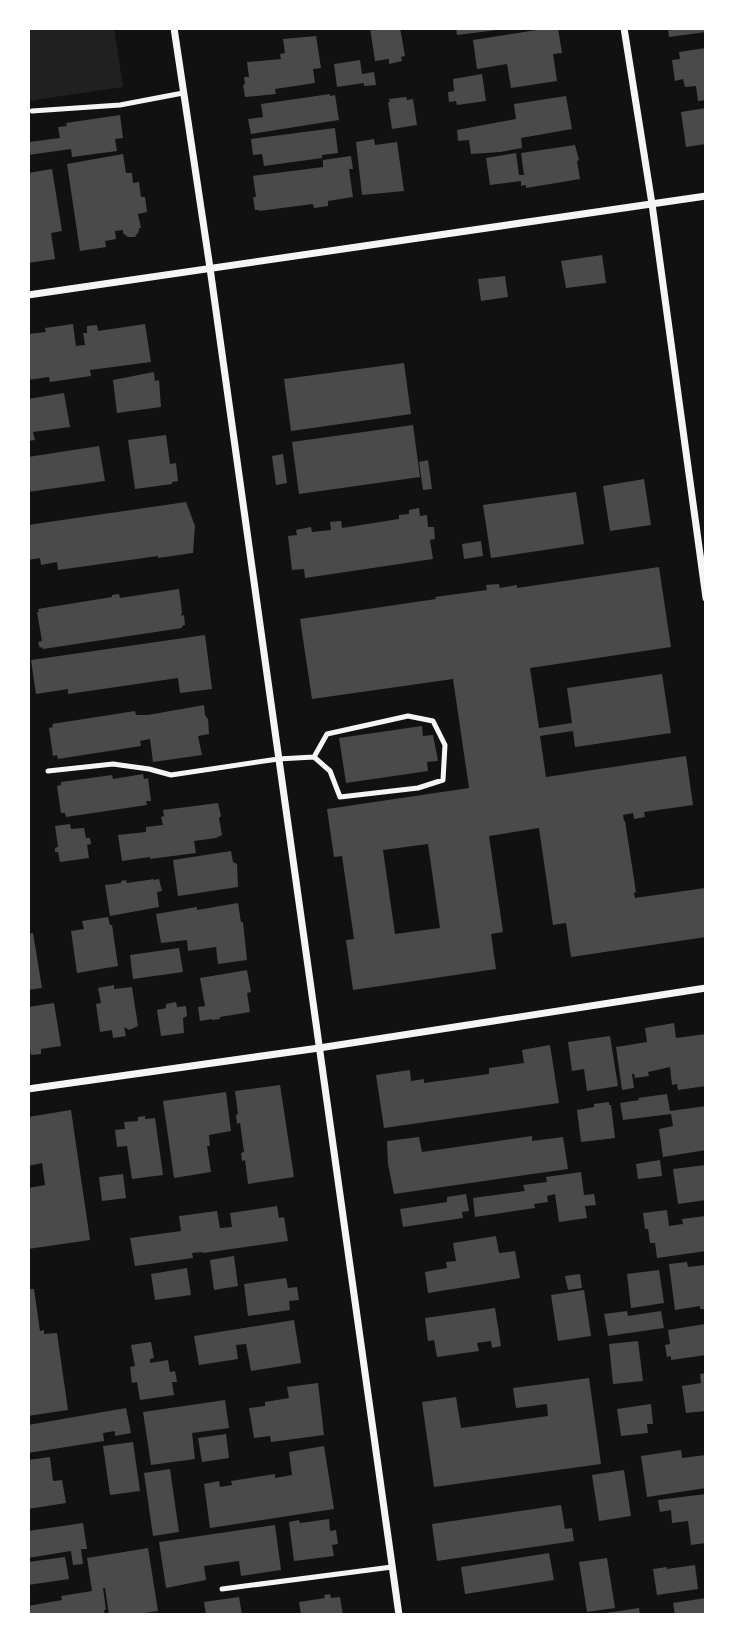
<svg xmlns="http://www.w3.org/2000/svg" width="734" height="1643" viewBox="0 0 734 1643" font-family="'Space Grotesk',sans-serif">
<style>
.green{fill:#202020}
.building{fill:#4a4a4a;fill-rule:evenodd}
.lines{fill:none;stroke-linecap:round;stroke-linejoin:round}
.service{stroke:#f5f5f5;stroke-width:5}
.minor{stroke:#f5f5f5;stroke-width:7}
</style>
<rect width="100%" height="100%" fill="#111"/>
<path class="green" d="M28 28H114L123 87 28 101Z"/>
<g class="building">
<path d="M370 28H400L405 56 401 57 402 61 389 64V59L375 61Z"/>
<path d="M456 28H497V30L457 35Z"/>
<path d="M549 28H558L562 53 553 54 557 81 511 88 507 64 477 69 473 40Z"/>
<path d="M668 28H706V32L669 37Z"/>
<path d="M316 36 321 68 313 69 315 83 275 89 276 94 245 97 243 85 245 84 244 77H249L247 62 281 59 280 54 285 53 283 39Z"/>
<path d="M706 48V100L698 101 696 86 685 87 683 79 675 81 672 60 680 59 679 52Z"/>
<path d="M360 60 362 74 374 72 376 85 364 86V83L337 87 334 64Z"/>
<path d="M482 74 486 101 457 105 456 101 449 102 448 92 454 91 453 79Z"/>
<path d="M330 94V96L335 95 339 120 251 134 248 119 263 117 261 104Z"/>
<path d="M566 96 572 129 521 138 522 148 500 152 471 154 469 140 458 141 457 130 516 119 514 104Z"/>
<path d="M406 97 407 100 413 99 417 125 392 129 388 102H390L389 99Z"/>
<path d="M706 108V144L686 147 681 112Z"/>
<path d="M120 115 123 138 115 139 117 151 72 157 71 149 28 155 29 142 60 138 58 127 67 126 66 123Z"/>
<path d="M335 128 338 153 322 155V158L264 166 262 154 253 155 251 139Z"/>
<path d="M374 139 375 145 397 142 404 191 362 195 356 142Z"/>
<path d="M575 145 579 160 577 161 580 179 526 188V185L521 186V181L490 185 486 158 516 153 519 175H524L521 153Z"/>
<path d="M123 154 126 173H132L133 183 139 182 141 197H145L147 212 138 214 141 228H139V231L135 237H128L123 233V230L115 231 116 239 105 241 106 247 80 251 67 164Z"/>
<path d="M351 156 353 169H349L353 197 328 201V206L314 208 313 204 259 211V210H255L253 197H256L253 176 323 167V160Z"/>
<path d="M52 169 62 231 51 233 55 259 28 263V173Z"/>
<path d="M602 255 606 283 566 288 561 261Z"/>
<path d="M505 276 508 297 481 301 478 279Z"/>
<path d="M73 324 76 346 85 345 83 333H87V326L97 325 98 331 145 324 151 362 90 370 91 376 50 382 49 377 28 380V334L46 332 45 328Z"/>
<path d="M404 363 411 414 291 431 284 379Z"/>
<path d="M154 372 155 381 159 380 161 407 117 413 113 380Z"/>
<path d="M64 393 70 427 33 432 35 440 28 441V399Z"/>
<path d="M413 425 420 477 299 494 292 442Z"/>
<path d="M166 435 170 464 176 463 178 481 172 482V484L135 489 128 440Z"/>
<path d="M99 446 105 481 28 492V457Z"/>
<path d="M283 454 287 483 276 485 272 456Z"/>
<path d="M428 460 432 489 423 490 419 462Z"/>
<path d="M644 479 651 525 610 531 603 486Z"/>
<path d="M576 492 584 544 491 558 483 505Z"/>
<path d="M186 502 195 526 193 553 158 558V556L58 570 57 562 41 565 40 558 28 560V525Z"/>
<path d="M419 508 420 516 427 515 428 527H434L435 539 430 540 433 559 305 578 304 569 292 570 288 536 297 535 296 530 311 527 312 532 331 530 330 522 341 521 342 528 399 519V515L409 514V510Z"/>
<path d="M481 541 483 556 464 559 462 544Z"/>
<path d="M659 567 671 647 530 668 539 728 572 723 567 688 662 674 671 733 575 747 573 731 540 736 546 777 686 756 693 805 644 812 645 817 634 819 633 813 623 815 624 821H625L636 892 634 893 635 898 705 888 706 937 571 957 566 923 553 925 539 828 489 836 503 932 491 934 496 969 353 990 346 940 354 939 342 856 334 857 327 809 469 788 453 679 312 699 300 619 436 599 435 597 487 590 486 585 499 584 500 588 517 585V588ZM428 844 440 928 395 934 383 850Z"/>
<path d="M179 589 182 612 181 616 184 615 185 625 182 626V628L43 649 42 647 40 648 38 642 42 641 37 612H39L38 609 112 597V595L119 594 120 598Z"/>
<path d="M205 635 212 689 180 693 178 678 68 694V689L36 694 31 660Z"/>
<path d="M204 705 205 715 208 719 209 734 198 736 202 755 153 762 150 739 140 741 141 746 58 759 57 755 53 756 49 728 53 727 52 724 135 711 136 715H148Z"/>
<path d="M422 726 423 736 433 735 438 761 427 762 428 771 346 783 339 738Z"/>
<path d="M143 774 144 779 148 778 151 801H146L147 805 66 817 65 813H61L57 786 61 785V782L112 775 113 779Z"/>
<path d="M218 803 221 816 219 818 222 835 216 838 194 841 196 853 150 859V857L122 861 118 835 146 832V827L163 825 161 817 164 816 163 810Z"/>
<path d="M70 824 71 829 84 828 86 838H90L91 844 87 845 89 858 60 862 58 852H55V848L58 847 55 826Z"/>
<path d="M231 851 233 862 237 864 238 887 178 896 173 860Z"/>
<path d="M154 879V880L159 879 162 891 157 892 159 907 110 916 105 885 121 883V881L126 880 127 883Z"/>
<path d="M238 903 241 922H243L247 960 218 964 216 947 188 951 187 940 161 943 156 914 197 907V910Z"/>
<path d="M108 917 110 925H112L118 966 77 973 71 931 84 929 82 921Z"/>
<path d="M33 933 42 988 28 990V934Z"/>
<path d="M179 948 183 972 133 979 130 955Z"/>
<path d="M247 970 251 992 247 993 250 1012 220 1017V1019L212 1020 211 1019 200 1021 198 1007 205 1006 200 978Z"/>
<path d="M114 985V989L132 987 138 1026 129 1030 124 1027 126 1036 113 1038 112 1030 100 1032 96 1004 101 1003 98 988Z"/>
<path d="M176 1002 177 1007 186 1006 187 1016 183 1018 184 1033 161 1036 157 1010 166 1008V1004Z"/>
<path d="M54 1003 61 1046 41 1049V1054L31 1055 30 1051 28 1052V1007Z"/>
<path d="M674 1023 676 1038 706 1034V1086L678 1090 677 1084 672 1085 670 1067 648 1072 649 1076 635 1078 634 1074H632L634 1088 622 1090 616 1047 647 1042 645 1028Z"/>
<path d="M610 1036 618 1086 587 1091 584 1069 572 1071 568 1042Z"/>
<path d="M550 1045 559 1103 384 1128 376 1075 410 1070 411 1081 424 1079V1083L489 1074V1068L524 1063 522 1050Z"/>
<path d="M280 1085 294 1177 248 1184 245 1160 242 1161 241 1153 244 1152 240 1123 237 1124 236 1115 238 1114 235 1091Z"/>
<path d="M226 1092 231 1131 209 1135 210 1146H207L211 1172 174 1178 163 1101Z"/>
<path d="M667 1094 670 1111 706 1106V1150L663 1157 659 1129 673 1126 671 1114 623 1120 620 1103 639 1100 638 1098Z"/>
<path d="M609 1102V1105H611L615 1138 581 1142 577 1110 594 1107V1104Z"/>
<path d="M71 1110 90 1240 28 1249V1188L45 1185 42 1163 28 1166V1117Z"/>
<path d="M145 1116V1119L155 1118 163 1175 132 1179 127 1146 117 1147 115 1130 125 1129 124 1122 138 1121V1117Z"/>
<path d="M532 1136V1141L563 1137 568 1169 394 1194 388 1164 387 1141 419 1137 422 1152Z"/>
<path d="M660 1160 662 1176 638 1179 636 1164Z"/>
<path d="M706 1165V1200L678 1204 673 1169Z"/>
<path d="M581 1172 584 1195 594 1194 596 1205 585 1206 587 1218 559 1222 555 1194 547 1196 548 1202 534 1204 535 1208 475 1217 473 1198 525 1191 523 1185 547 1182 546 1177Z"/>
<path d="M123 1174 126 1198 102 1201 99 1177Z"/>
<path d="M466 1194 469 1211 462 1212 463 1218 403 1227 400 1209 447 1202V1197Z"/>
<path d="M277 1206 279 1218 284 1217 288 1241 203 1253 202 1252 192 1253 193 1258 135 1266 130 1238 181 1231 179 1216 217 1211 220 1228 232 1227 230 1213Z"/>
<path d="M667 1210 669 1226 683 1224 682 1219 706 1216V1251L657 1258 655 1243H650L648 1229H645L643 1213Z"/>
<path d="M496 1236 499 1253 515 1251 520 1278 428 1293 425 1272 447 1268 446 1262 456 1261 453 1243Z"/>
<path d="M234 1256 238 1286 214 1290 210 1260Z"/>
<path d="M687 1262 688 1267 706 1265V1309H700V1306L675 1310 669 1264Z"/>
<path d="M187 1268 191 1295 155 1300 151 1274Z"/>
<path d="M659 1270 664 1303 631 1308 627 1274Z"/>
<path d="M580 1274 582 1288 568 1290 565 1276Z"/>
<path d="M286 1278 288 1288 297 1287 299 1300 289 1301 290 1310 248 1316 244 1284Z"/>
<path d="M28 1289H34L40 1331 44 1330V1334L57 1333 68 1410 28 1416Z"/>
<path d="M584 1290 591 1336 558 1341 551 1295Z"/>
<path d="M495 1308 501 1346 492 1348 491 1341 477 1343 479 1351 437 1357 434 1340 428 1341 425 1318Z"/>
<path d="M627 1311 628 1316 661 1311 664 1328 608 1336 604 1314Z"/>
<path d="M294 1320 301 1363 251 1371 246 1344 236 1345 238 1359 199 1365 194 1336Z"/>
<path d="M705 1324 706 1355 671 1360V1356L667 1357 665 1345 670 1344 668 1330Z"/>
<path d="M638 1341 643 1381 613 1384 609 1344Z"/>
<path d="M151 1342 154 1358 150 1359V1363L168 1360 170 1372 175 1371 177 1382H172L174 1395 140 1400 137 1382 132 1383 130 1367 135 1366 131 1345Z"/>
<path d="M706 1373V1411L686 1413 682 1386 701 1383 700 1374Z"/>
<path d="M589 1378 601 1464 434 1487 422 1402 456 1397 461 1428 548 1416 547 1404 516 1408 513 1388Z"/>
<path d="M318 1383 324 1435 271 1442 270 1436 254 1438 249 1408 265 1406V1402L289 1398 287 1387Z"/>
<path d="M225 1400 229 1428 192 1433 195 1459 151 1465 143 1412Z"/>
<path d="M651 1404 653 1424H647L648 1433 621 1436 617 1409Z"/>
<path d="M126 1408 131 1433 115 1436V1431L103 1433 104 1441 28 1453V1425Z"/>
<path d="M226 1434 229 1458 202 1462 198 1438Z"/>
<path d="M133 1442 140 1491 110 1495 103 1446Z"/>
<path d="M324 1446 334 1509 210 1528 204 1484 219 1481 220 1487 232 1485 231 1481 275 1474V1478L292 1475 289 1452Z"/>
<path d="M681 1450 682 1458 706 1455V1488L647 1497 641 1456Z"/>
<path d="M50 1457 53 1481 62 1480 66 1503 28 1509V1460Z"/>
<path d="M170 1469 179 1532 153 1536 144 1473Z"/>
<path d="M624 1470 631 1516 599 1521 592 1475Z"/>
<path d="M706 1494V1543L691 1545 688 1521 672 1523 671 1510 660 1512 658 1500Z"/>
<path d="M561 1505 565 1529 572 1528 574 1541 437 1561 432 1524Z"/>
<path d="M329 1519 330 1531 336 1530 338 1544 332 1545 334 1556 294 1561 289 1522 299 1520 300 1523Z"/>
<path d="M83 1523 87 1549H81L83 1564 73 1565 71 1551 28 1558V1531Z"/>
<path d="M275 1525 281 1570 241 1576 239 1561 204 1566 206 1580 166 1588 159 1542Z"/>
<path d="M148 1548 158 1611 132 1615H109L105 1588H103L106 1610H104L105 1615H28V1606L62 1600 61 1596 92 1591 87 1558Z"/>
<path d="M549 1553 554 1580 465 1594 461 1567Z"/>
<path d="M65 1557 69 1579 28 1585V1562Z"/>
<path d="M607 1558 615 1608 587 1612 579 1562Z"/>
<path d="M695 1565 698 1589 657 1595 653 1569 667 1567V1569Z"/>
<path d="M330 1594 331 1598 340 1597 343 1615H301L299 1602 325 1598 324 1595Z"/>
<path d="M239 1597 242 1615H206L204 1602Z"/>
<path d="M706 1598V1615H675L673 1603Z"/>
<path d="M639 1608 640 1615H606V1613Z"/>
</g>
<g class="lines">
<g class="service">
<path d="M32 111 120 105 183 93"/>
<path d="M48 771 113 764 149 769 171 775 278 759 314 757 327 734 408 716 433 721 445 745 443 780 418 788 340 797 330 771 314 757"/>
<path d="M222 1589 392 1567"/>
</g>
<g class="minor">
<path d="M174 28 210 268 399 1615"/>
<path d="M624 28 652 204 706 598"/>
<path d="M28 295 706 196"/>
<path d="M28 1089 319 1048 706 988"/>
</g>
</g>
<rect width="734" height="1643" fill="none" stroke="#ffffff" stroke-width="60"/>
</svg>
